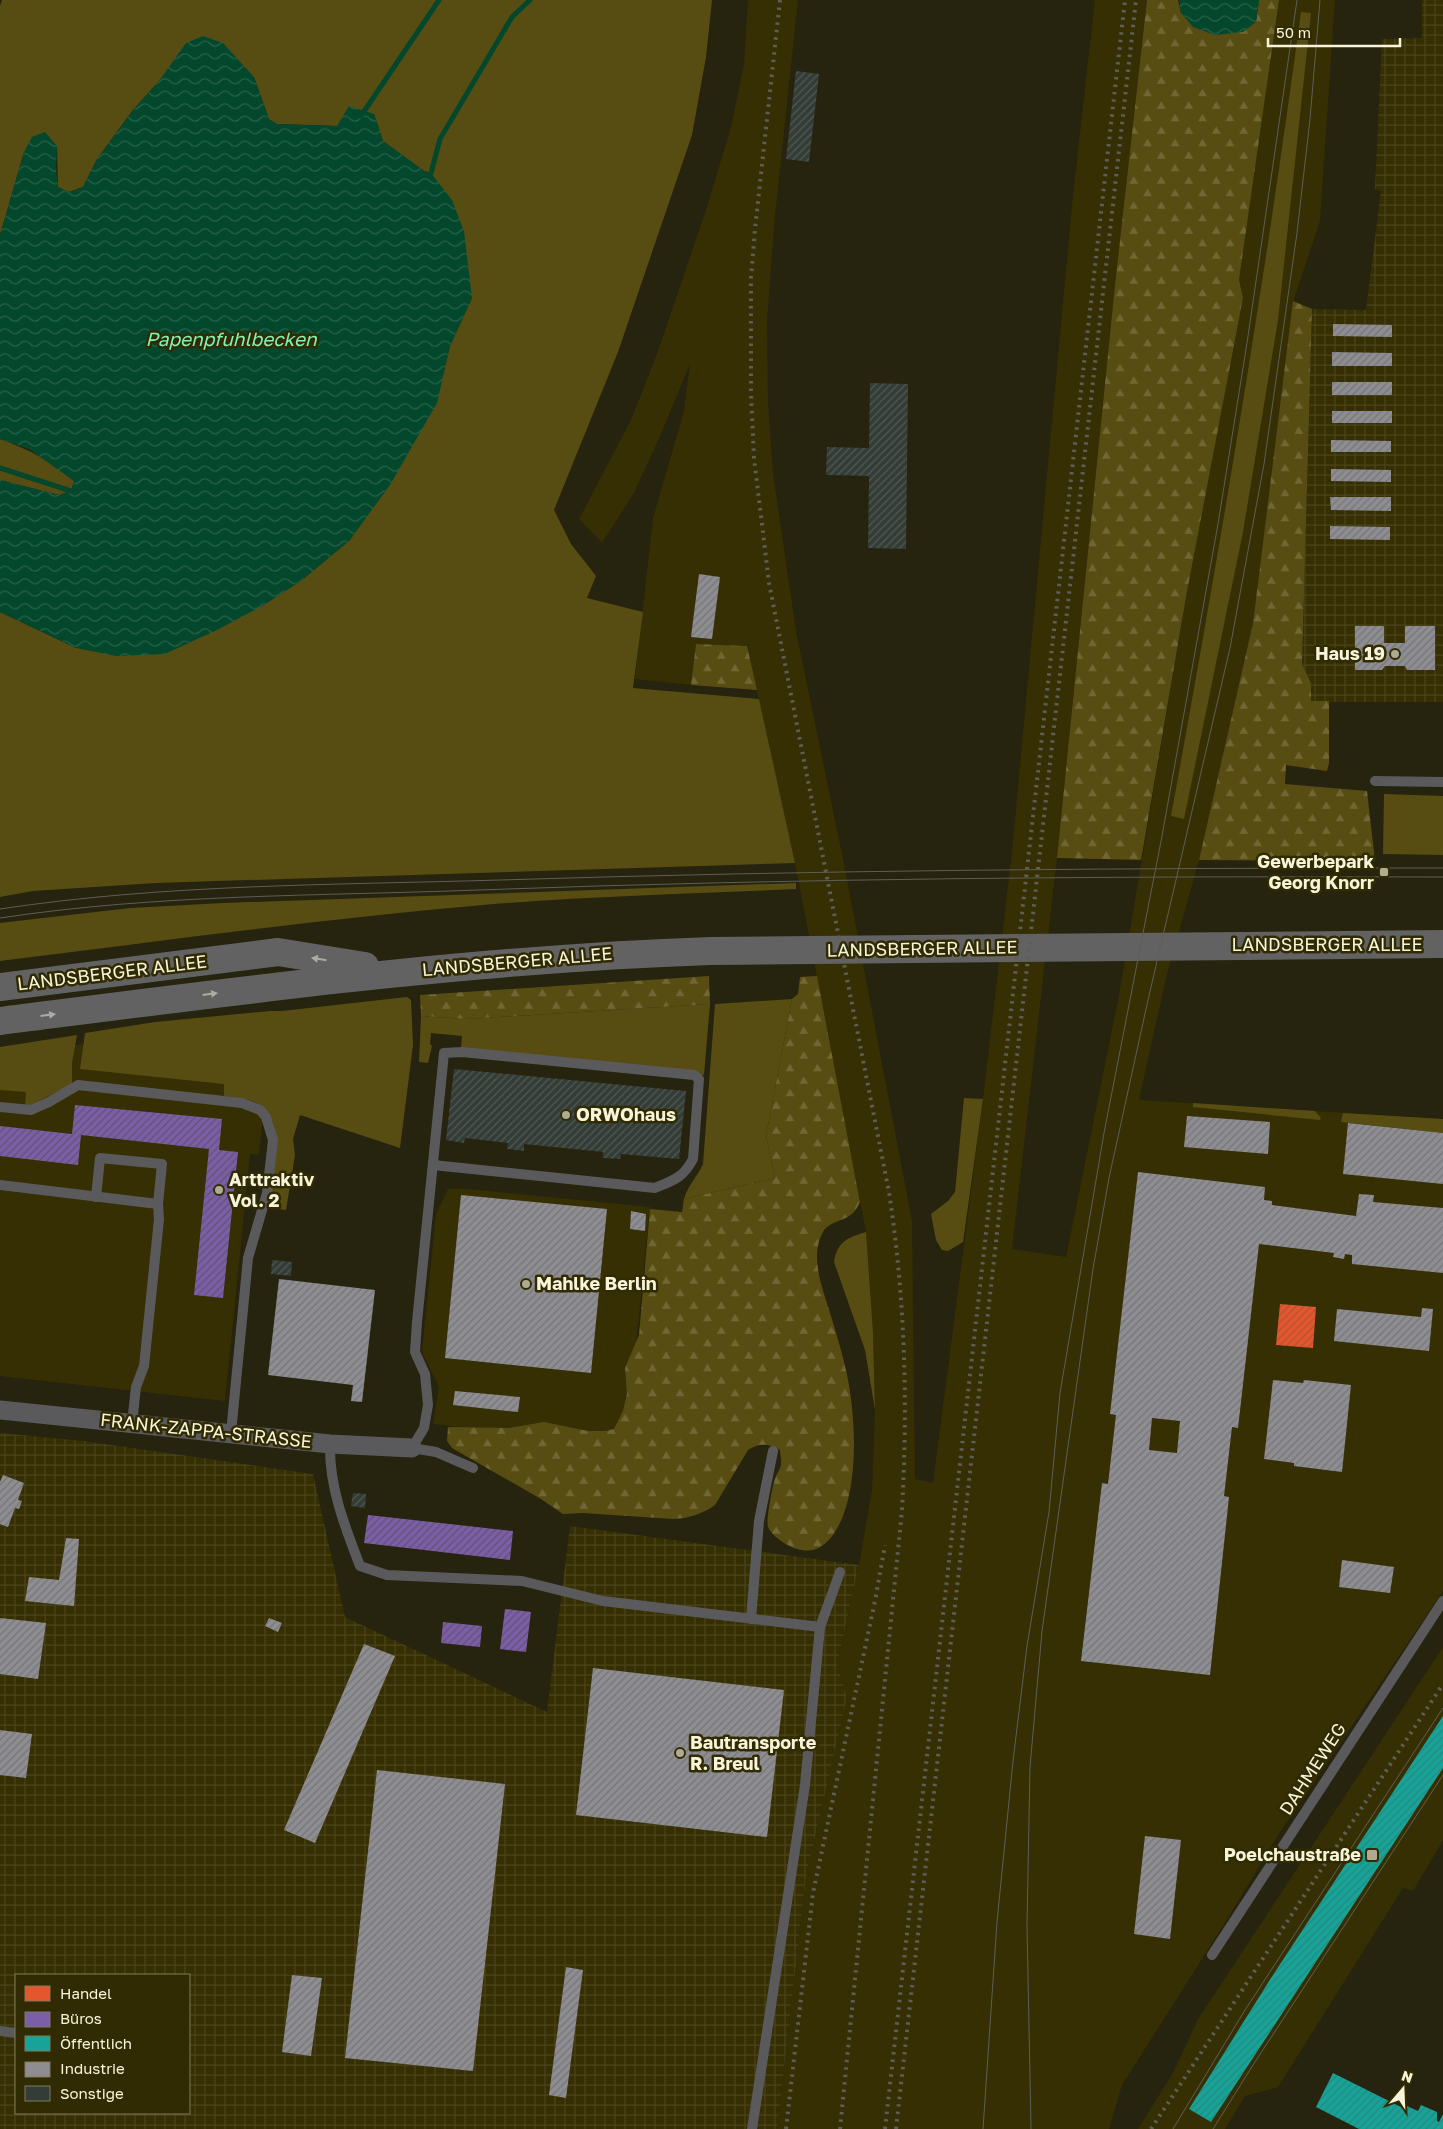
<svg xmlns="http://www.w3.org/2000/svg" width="1443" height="2129" viewBox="0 0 1443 2129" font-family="'Golos Text',sans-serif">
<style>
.built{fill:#362f03}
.industrial{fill:url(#industrial-grid);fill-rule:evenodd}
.green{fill:#574d13}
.forest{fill:url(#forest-firs)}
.water{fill:url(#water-waves)}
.shops{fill:url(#shops-hatch)}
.offices{fill:url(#offices-hatch)}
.public{fill:url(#public-hatch)}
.industry{fill:url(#industry-hatch);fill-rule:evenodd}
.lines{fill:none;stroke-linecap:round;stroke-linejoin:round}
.stream{stroke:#03472c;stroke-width:5}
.building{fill:url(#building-hatch)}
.lane{stroke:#5a5a5d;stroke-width:10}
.street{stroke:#5a5a5d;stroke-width:19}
.primary{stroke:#626263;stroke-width:28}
.tram{stroke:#5e5e57;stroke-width:1}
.rail{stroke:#5e5e57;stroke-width:4;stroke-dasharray:2.5 5;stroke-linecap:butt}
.oneway{fill:#adab9e}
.poi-dot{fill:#aeab92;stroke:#312b04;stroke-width:2}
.labels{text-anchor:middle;stroke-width:5;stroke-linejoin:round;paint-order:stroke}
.poi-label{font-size:18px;font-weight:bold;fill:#f8f4d9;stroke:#312b04;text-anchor:start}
.street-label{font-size:18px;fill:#f8f4d9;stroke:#312b04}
.water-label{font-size:19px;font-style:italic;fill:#7ff2b8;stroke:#312b04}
</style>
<defs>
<pattern id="industrial-grid" width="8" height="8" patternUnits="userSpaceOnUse" patternTransform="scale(1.25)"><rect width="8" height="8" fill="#362f03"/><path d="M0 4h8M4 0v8" fill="none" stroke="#4a441b"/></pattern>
<pattern id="forest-firs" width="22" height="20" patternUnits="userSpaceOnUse" patternTransform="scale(1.25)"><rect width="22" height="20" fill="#574d13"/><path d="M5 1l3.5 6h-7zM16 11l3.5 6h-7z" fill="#706735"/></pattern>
<pattern id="water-waves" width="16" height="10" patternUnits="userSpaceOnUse" patternTransform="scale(1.25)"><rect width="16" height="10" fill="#03472c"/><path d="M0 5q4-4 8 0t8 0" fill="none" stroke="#28624a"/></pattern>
<pattern id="shops-hatch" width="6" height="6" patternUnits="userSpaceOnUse" patternTransform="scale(1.25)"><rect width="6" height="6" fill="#e4572e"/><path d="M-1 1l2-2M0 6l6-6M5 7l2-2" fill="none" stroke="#ae5235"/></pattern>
<pattern id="offices-hatch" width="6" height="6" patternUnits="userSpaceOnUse" patternTransform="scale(1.25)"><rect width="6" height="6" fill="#7b5ea7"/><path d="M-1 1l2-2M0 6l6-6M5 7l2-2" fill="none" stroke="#60526f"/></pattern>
<pattern id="public-hatch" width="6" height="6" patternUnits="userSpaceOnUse" patternTransform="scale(1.25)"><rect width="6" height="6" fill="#17a398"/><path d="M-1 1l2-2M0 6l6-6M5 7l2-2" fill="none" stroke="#26887e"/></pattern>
<pattern id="industry-hatch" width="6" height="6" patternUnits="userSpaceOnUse" patternTransform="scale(1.25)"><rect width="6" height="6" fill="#8d8d92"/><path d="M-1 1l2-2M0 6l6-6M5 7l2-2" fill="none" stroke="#767576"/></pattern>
<pattern id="building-hatch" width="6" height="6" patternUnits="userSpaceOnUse" patternTransform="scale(1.25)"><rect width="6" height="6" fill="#333c36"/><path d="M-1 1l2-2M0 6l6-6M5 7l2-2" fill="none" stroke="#515952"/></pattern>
</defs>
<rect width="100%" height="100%" fill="#26230e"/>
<g class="built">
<path d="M748 0H798L774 226 767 323 768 402 773 473 796 631 843 859 912 1221 915 1479 933 1483 983 1099 1012 852 1073 195 1095 0H1147L1115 285 1057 858 1012 1249 1066 1257 1119 995 1186 597 1243 298 1239 280 1279 0H1335L1320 221 1293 302 1253 623 1199 860 1167 974 1139 1100 1443 1119V1591L1280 1832 1228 1918 1122 2085 1109 2129H777L806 1876 847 1698 837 1664 859 1565 872 1490 875 1410 873 1332 866 1232 795 863 747 646 696 644 691 685 635 679 653 518 684 411 690 364 661 434 634 493 602 543 579 519 631 420 658 351 707 207 731 127 744 64Z"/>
<path d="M272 1024 259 1155 250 1154 225 1401 0 1376V1054L177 1033Z"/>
<path d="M448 1189H468L650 1207 626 1446 433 1424 439 1387 422 1352 436 1214Z"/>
<path d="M1443 1647V1840L1413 1891 1403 1888 1278 2087 1245 2096 1225 2129H1138L1174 2071 1198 2019Z"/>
</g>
<g class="industrial">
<path d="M1422 0H1443V702H1311V682L1302 664 1312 309 1366 310 1381 191 1375 189 1382 39 1422 38Z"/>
<path d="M0 1433 84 1441 313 1474 345 1617 547 1712 570 1526 859 1565 837 1664 847 1698 806 1876 777 2129H0ZM16 1975H189V2113H16Z"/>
</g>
<g class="green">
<path d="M2 0H712L706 57 692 135 618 352 554 510 571 544 596 576 587 598 643 612 633 688 759 699 795 863 156 883 33 891 0 897V612L76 648 262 606 302 580 350 540 436 403 450 346 472 298 431 173 424 171 383 141 374 114 337 126 277 124 269 119 254 77 159 81 133 110 97 159 83 187 69 192 58 187 57 146 24 152 0 235V6Z"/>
<path d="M1301 12 1311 13 1278 320 1243 532 1184 819 1171 816C1220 549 1265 281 1301 12Z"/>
<path d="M0 439C30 450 49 460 74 481L71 491 59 495 0 480Z"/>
<path d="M1384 794 1443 796V855L1383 854Z"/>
<path d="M796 883V889C692 894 587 896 483 905 321 919 161 941 0 961V923L130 908 223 903Z"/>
<path d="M407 997 411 1000 413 1045 400 1148 300 1115 293 1139 295 1155 286 1210 268 1208 275 1132C271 1101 250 1099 224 1096V1084L80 1069 85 1033 155 1022 270 1011H282Z"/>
<path d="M792 999 766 1136 775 1178 684 1199C688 1185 697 1177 703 1164L715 1004Z"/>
<path d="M710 1004 704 1075 476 1050 461 1048 462 1036 431 1033 430 1044 432 1046 428 1063 419 1062 421 1016 466 1019Z"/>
<path d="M77 1035 72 1063V1084L31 1105H25L26 1092 0 1090V1047Z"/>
<path d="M964 1098 983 1099 963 1242 948 1251 942 1250 936 1240 931 1214 948 1201 955 1192Z"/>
<path d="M1193 1103 1315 1111 1321 1118 1320 1120 1193 1107Z"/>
<path d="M1343 1113 1443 1119V1133L1341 1122Z"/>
<path d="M866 1232 873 1332 875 1410 865 1350 834 1262C837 1242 848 1237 866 1232Z"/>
</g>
<g class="forest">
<path d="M1147 0H1178L1181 13 1256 22 1259 0H1279L1239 280 1243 298 1186 597 1141 860 1057 858 1115 285Z"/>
<path d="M1293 301 1312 309 1302 664 1311 683V701H1329V763L1327 771 1286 765 1285 784 1367 791 1375 861 1199 860 1253 623Z"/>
<path d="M696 644 747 646 757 690 691 685Z"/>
<path d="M709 976 710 1004 466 1019 421 1016 420 995Z"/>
<path d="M817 976 860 1202C858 1205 857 1209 854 1212 846 1221 829 1221 823 1232 809 1257 823 1289 830 1313 836 1333 843 1355 847 1375 856 1418 859 1485 839 1525 826 1550 809 1558 784 1543 777 1538 772 1535 768 1527 766 1521 772 1487 775 1479 776 1474 780 1470 781 1465 782 1461 780 1455 780 1450 768 1443 759 1443 748 1450L715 1505C703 1514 689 1518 674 1519L583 1513 563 1514 541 1499 452 1448 447 1441 448 1427 509 1428 544 1422 588 1431H606L614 1429 623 1411 627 1394 625 1368 639 1335 650 1209 682 1212 684 1199 775 1178 766 1136 792 999 798 994 800 977Z"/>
</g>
<g class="water">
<path d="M1179 0H1259L1256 22 1243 32 1215 35 1193 27 1181 13Z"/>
<path d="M203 36 223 43 254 77 269 119 277 124 337 126 349 106 374 114 383 141 424 171 431 173 452 200 464 231 472 298 450 346 437 403 390 485 350 540 302 580 262 606 219 629 165 654 116 656 76 648 0 612V480L59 495 71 491 74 481 29 449 0 439V235L24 152 32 137 45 132 57 146 56 168 58 187 69 192 83 187 97 159 133 110 159 81 186 43Z"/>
</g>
<path class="shops" d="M1280 1304 1316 1307 1313 1348 1276 1345Z"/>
<g class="offices">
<path d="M75 1105 222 1119 219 1150 238 1152 223 1298 194 1295 209 1149 81 1135 78 1165 0 1156V1126L72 1134Z"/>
<path d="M368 1515 513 1531 510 1560 364 1543Z"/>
<path d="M505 1609 531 1612 526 1652 500 1649Z"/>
<path d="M443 1622 482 1626 480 1647 441 1643Z"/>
</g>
<g class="public">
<path d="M1443 1716V1768L1211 2122 1189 2109 1271 1978Z"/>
<path d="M1333 2073 1405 2109 1407 2106 1418 2111 1421 2105 1437 2112V2121L1439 2122 1443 2114V2129H1359L1316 2107Z"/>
</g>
<g class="industry">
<path d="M1333 324 1392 325V337L1333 336Z"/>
<path d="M1332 352 1392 353V366H1332Z"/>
<rect x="1332" y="382" width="60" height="13"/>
<rect x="1332" y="411" width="60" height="12"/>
<path d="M1331 440 1391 441V452H1331Z"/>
<path d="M1331 469 1391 470V482L1331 481Z"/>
<path d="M1330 497H1391V511L1331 510Z"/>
<path d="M1330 526 1390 527V540L1330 539Z"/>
<path d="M699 574 720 577 712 639 691 637Z"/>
<path d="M1355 626H1384V643H1405V626H1435V670H1407L1405 666H1385L1382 670H1355Z"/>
<path d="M1187 1116 1270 1122 1268 1154 1184 1147Z"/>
<path d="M1348 1123 1443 1133V1184L1343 1174Z"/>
<path d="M1138 1172 1265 1187 1264 1200 1272 1201V1205L1356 1216 1359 1194 1374 1195 1373 1202 1443 1208V1273L1352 1264V1255L1345 1254 1344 1259 1333 1257 1334 1253 1259 1244 1238 1428 1232 1427 1224 1496 1229 1497 1210 1675 1081 1661 1102 1483 1108 1484 1116 1415 1110 1414ZM1152 1418 1180 1421 1177 1453 1149 1450Z"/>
<path d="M461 1195 607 1209 591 1373 445 1358Z"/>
<path d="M631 1211 646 1214 645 1231 630 1229Z"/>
<path d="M279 1279 375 1290 362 1402 351 1401 353 1385 268 1375Z"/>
<path d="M1422 1308 1433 1309 1429 1351 1334 1341 1337 1309 1421 1317Z"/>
<path d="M1273 1380 1303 1383 1304 1380 1351 1385 1342 1472 1294 1466V1463L1264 1459Z"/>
<path d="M455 1391 520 1397 518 1412 453 1405Z"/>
<path d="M3 1475 24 1483 18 1500 22 1501 19 1509 15 1508 8 1527 0 1524V1482Z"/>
<path d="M66 1538 79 1539 74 1606 25 1601 29 1577 59 1580Z"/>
<path d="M1342 1560 1394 1567 1390 1593 1339 1587Z"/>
<path d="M0 1618 46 1623 38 1679 0 1674Z"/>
<path d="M269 1618 282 1623 278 1632 265 1626Z"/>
<path d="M364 1644 395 1656 315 1843 284 1830Z"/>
<path d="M593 1668 784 1690 767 1837 576 1815Z"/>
<path d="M0 1730 32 1734 26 1778 0 1775Z"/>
<path d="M377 1770 505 1784 473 2071 345 2058Z"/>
<path d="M1145 1836 1181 1840 1170 1939 1134 1934Z"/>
<path d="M566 1967 583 1970 566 2098 549 2095Z"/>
<path d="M292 1975 322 1978 311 2056 282 2052Z"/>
</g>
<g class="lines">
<g class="stream">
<path d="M361 116 439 0"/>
<path d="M431 173 440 139 512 17 530 0"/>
<path d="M0 468 71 491"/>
</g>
</g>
<g class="building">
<path d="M796 71 819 74 809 162 786 159Z"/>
<path d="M870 383 908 384 906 549 868 548 869 476 826 475 827 447 869 448Z"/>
<path d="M454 1069 686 1091 679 1159 621 1154 620 1159 603 1158V1152L524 1144V1151L507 1149 508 1143 465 1138 464 1143 446 1140Z"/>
<path d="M272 1260 292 1262 291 1276 271 1274Z"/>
<path d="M353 1493 366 1494 365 1508 351 1506Z"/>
</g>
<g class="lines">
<g class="lane">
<path d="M1375 781 1443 782"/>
<path d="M0 1107 31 1110 49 1102 78 1085 242 1103 260 1110 266 1117 273 1140 267 1193 248 1258 231 1433"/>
<path d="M433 1165 655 1188C674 1180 683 1178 693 1159L699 1079 694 1075 462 1052 444 1053 417 1322 415 1352 425 1374 428 1405 424 1428 412 1448 436 1452 473 1468"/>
<path d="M0 1185 158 1204"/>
<path d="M96 1197 100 1158 162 1164 158 1204 159 1219 144 1366 136 1387 132 1423"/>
<path d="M330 1444C329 1487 345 1527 360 1566L387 1575 522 1581 603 1601 820 1627"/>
<path d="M751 1619 759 1521 773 1451"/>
<path d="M1212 1955 1443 1601"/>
<path d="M0 2031 16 2033"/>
<path d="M752 2129 805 1785 820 1627 840 1572"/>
</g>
<path class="street" d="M0 1410 330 1444 412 1448"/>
<g class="primary">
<path d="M0 987 278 952 365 966"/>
<path d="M0 1021C236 991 472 959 711 951L1443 944"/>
</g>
<g class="tram">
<path d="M0 909C165 884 333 885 500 880 814 870 1128 868 1443 868"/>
<path d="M0 918C158 894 319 896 478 890 800 878 1121 876 1443 877"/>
<path d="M983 2129 997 1922 1013 1761 1027 1646 1049 1512 1060 1393 1104 1133 1162 836 1218 524 1247 343 1297 0"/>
<path d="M1031 2129 1027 1925 1030 1767 1042 1631 1093 1269 1109 1178 1148 1000 1230 648 1264 464 1297 233 1310 119 1320 0"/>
<path d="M1173 2129 1245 2010 1443 1708"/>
<path d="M1213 2129 1253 2065 1443 1775"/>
</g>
<g class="rail">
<path d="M780 0 755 229 751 278V393L754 458 769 583 889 1192C905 1297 908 1403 902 1510L840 2129"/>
<path d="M786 2129 813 1893 875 1601 885 1545"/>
<path d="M885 2129 1125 0"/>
<path d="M896 2129 1136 0"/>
<path d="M1151 2129 1443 1684"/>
</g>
</g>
<defs><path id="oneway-solid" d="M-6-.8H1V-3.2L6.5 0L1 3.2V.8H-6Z" transform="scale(1.25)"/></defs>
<g class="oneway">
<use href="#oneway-solid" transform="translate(319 959) rotate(-171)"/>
<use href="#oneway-solid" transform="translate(210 994) rotate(-7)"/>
<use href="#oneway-solid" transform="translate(48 1015) rotate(-7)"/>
</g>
<g class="poi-dot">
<circle cx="1395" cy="654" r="5"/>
<rect x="1379" y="867" width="10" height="10" rx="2.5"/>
<circle cx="566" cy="1115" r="5"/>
<circle cx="219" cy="1190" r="5"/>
<circle cx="526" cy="1284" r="5"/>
<circle cx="680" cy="1753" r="5"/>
<rect x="1366" y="1849" width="12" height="12" rx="2.5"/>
</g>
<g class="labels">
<g class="poi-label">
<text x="1385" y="660" text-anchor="end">Haus 19</text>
<text x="1374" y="868" text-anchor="end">Gewerbepark<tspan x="1374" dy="21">Georg Knorr</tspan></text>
<text x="576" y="1121">ORWOhaus</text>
<text x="229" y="1186">Arttraktiv<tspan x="229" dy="21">Vol. 2</tspan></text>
<text x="536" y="1290">Mahlke Berlin</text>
<text x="690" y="1749">Bautransporte<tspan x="690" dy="21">R. Breul</tspan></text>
<text x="1361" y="1861" text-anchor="end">Poelchaustraße</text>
</g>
<g class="street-label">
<text x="1327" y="951">LANDSBERGER ALLEE</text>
<text transform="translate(922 949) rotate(-1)" y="6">LANDSBERGER ALLEE</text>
<text transform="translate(517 962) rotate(-5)" y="6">LANDSBERGER ALLEE</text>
<text transform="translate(112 973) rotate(-7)" y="6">LANDSBERGER ALLEE</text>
<text transform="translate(206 1431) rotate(6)" y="6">FRANK-ZAPPA-STRASSE</text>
<text transform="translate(1313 1769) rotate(-57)" y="6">DAHMEWEG</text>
</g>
<g class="water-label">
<text x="231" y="346">Papenpfuhlbecken</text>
</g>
</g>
<rect x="15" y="1974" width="175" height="140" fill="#312b04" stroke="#817b59"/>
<rect x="25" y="1986" width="25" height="15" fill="#e4572e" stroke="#817b59"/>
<text x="60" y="1999" font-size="15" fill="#f8f4d9">Handel</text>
<rect x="25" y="2012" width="25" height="15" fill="#7b5ea7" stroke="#817b59"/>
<text x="60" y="2024" font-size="15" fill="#f8f4d9">Büros</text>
<rect x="25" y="2036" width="25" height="15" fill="#17a398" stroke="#817b59"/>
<text x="60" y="2049" font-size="15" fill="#f8f4d9">Öffentlich</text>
<rect x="25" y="2062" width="25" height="15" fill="#8d8d92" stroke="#817b59"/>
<text x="60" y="2074" font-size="15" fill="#f8f4d9">Industrie</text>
<rect x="25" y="2086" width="25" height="15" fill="#333c36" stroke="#817b59"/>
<text x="60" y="2099" font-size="15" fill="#f8f4d9">Sonstige</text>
<g transform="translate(1403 2089) rotate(19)" stroke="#312b04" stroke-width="4" paint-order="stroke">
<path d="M0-4L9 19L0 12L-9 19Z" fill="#f8f4d9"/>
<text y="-8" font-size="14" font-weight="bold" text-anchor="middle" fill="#f8f4d9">N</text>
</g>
<path d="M1268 38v8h132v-8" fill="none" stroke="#f8f4d9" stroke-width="2.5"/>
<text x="1276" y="38" font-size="15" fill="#f8f4d9" stroke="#312b04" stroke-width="4" paint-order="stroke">50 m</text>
</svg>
